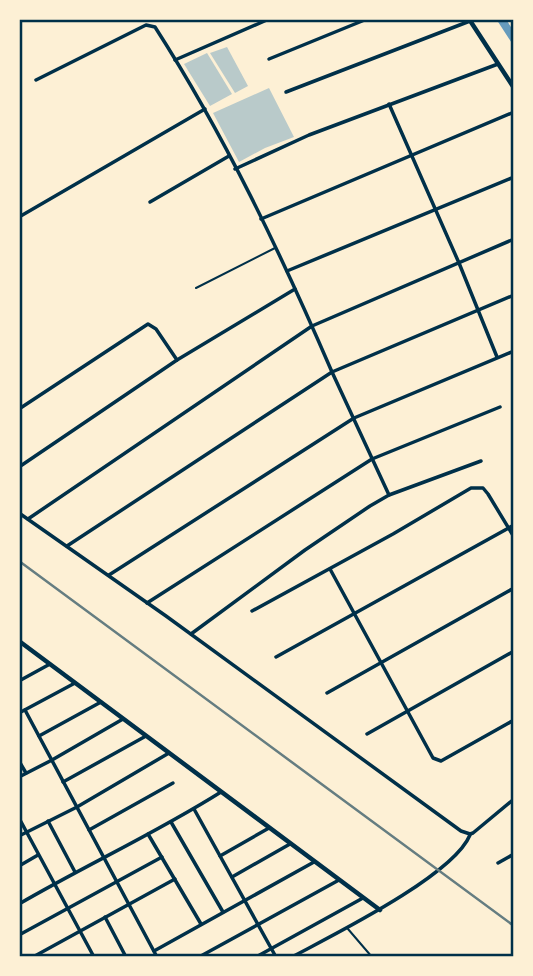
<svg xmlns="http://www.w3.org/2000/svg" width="533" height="976" viewBox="0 0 533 976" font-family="Montserrat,sans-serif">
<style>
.green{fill:#b9caca}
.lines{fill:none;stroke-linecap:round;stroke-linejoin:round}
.canal{stroke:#669bbc;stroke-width:8}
.service{stroke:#003049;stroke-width:2}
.minor{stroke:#003049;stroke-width:3.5}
.tertiary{stroke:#003049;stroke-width:4.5}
.rail{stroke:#657d81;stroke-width:2.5}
.neatline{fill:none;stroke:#003049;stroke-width:2.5}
</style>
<rect width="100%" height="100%" fill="#fdf0d5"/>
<g class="green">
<path d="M227 47 248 86 235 93 210 53Z"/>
<path d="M207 53 232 94 210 106 184 64Z"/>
<path d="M269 88 294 137 265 148 239 162 213 113Z"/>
</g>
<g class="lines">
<path class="canal" d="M501 19 514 39"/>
<g class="service">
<path d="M196 288 275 248"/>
<path d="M348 929 372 957"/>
</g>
<g class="minor">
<path d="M86 20 87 19"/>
<path d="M269 59 367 19"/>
<path d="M175 60 269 19"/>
<path d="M36 80 146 25 155 27C225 136 281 254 332 372L514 295"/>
<path d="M286 92 470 21"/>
<path d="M389 104 459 263 497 357"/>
<path d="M235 169 309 135 498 64"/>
<path d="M150 202 229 156"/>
<path d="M19 217 205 109"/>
<path d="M261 219 514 112"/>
<path d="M287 271 514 177"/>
<path d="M19 409 148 324 156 329 177 360"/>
<path d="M19 467 177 360 295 289"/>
<path d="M19 513 166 616 461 831 470 834 473 833 514 799"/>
<path d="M28 519 312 326 514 239"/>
<path d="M67 546 332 372 389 495"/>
<path d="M330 569 433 758 441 761 514 720"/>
<path d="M109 575 354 418 514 351"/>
<path d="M147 603 372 459 500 407"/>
<path d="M252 611 393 534 471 488H483L488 494 514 537"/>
<path d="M191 634 305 550 370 506 389 495 481 461"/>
<path d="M276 657 514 525"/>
<path d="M19 681 50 664"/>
<path d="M327 693 514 588"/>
<path d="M25 710 157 957"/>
<path d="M19 713 75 683"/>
<path d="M367 734 514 651"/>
<path d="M39 736 101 702"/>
<path d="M19 761 26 773"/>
<path d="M19 777 52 760 123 719"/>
<path d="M63 782 146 736"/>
<path d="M194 809 276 957"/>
<path d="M19 818 94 957"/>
<path d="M48 821 75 872"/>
<path d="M171 822 223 912"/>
<path d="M89 830 173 783"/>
<path d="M148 834 201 924"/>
<path d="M19 836 77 807 169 753"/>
<path d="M220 856 269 828"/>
<path d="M498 863 514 854"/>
<path d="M19 866 38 855"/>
<path d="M232 877 290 844"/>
<path d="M19 904C86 865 156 833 221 792"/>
<path d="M105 917 126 957"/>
<path d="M19 935 162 857"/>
<path d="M154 951 314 862"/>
<path d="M33 957 175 879"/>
<path d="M199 957 339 880"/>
<path d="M256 957 363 898"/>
<path d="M292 957C333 935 453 876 470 835"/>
</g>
<g class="tertiary">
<path d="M469 19 514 88"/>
<path d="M19 641 380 910"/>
</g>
<path class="rail" d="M19 561 514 926"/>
</g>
<rect width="533" height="976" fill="none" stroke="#fdf0d5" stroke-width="42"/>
<rect x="21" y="21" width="491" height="934" class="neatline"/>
</svg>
